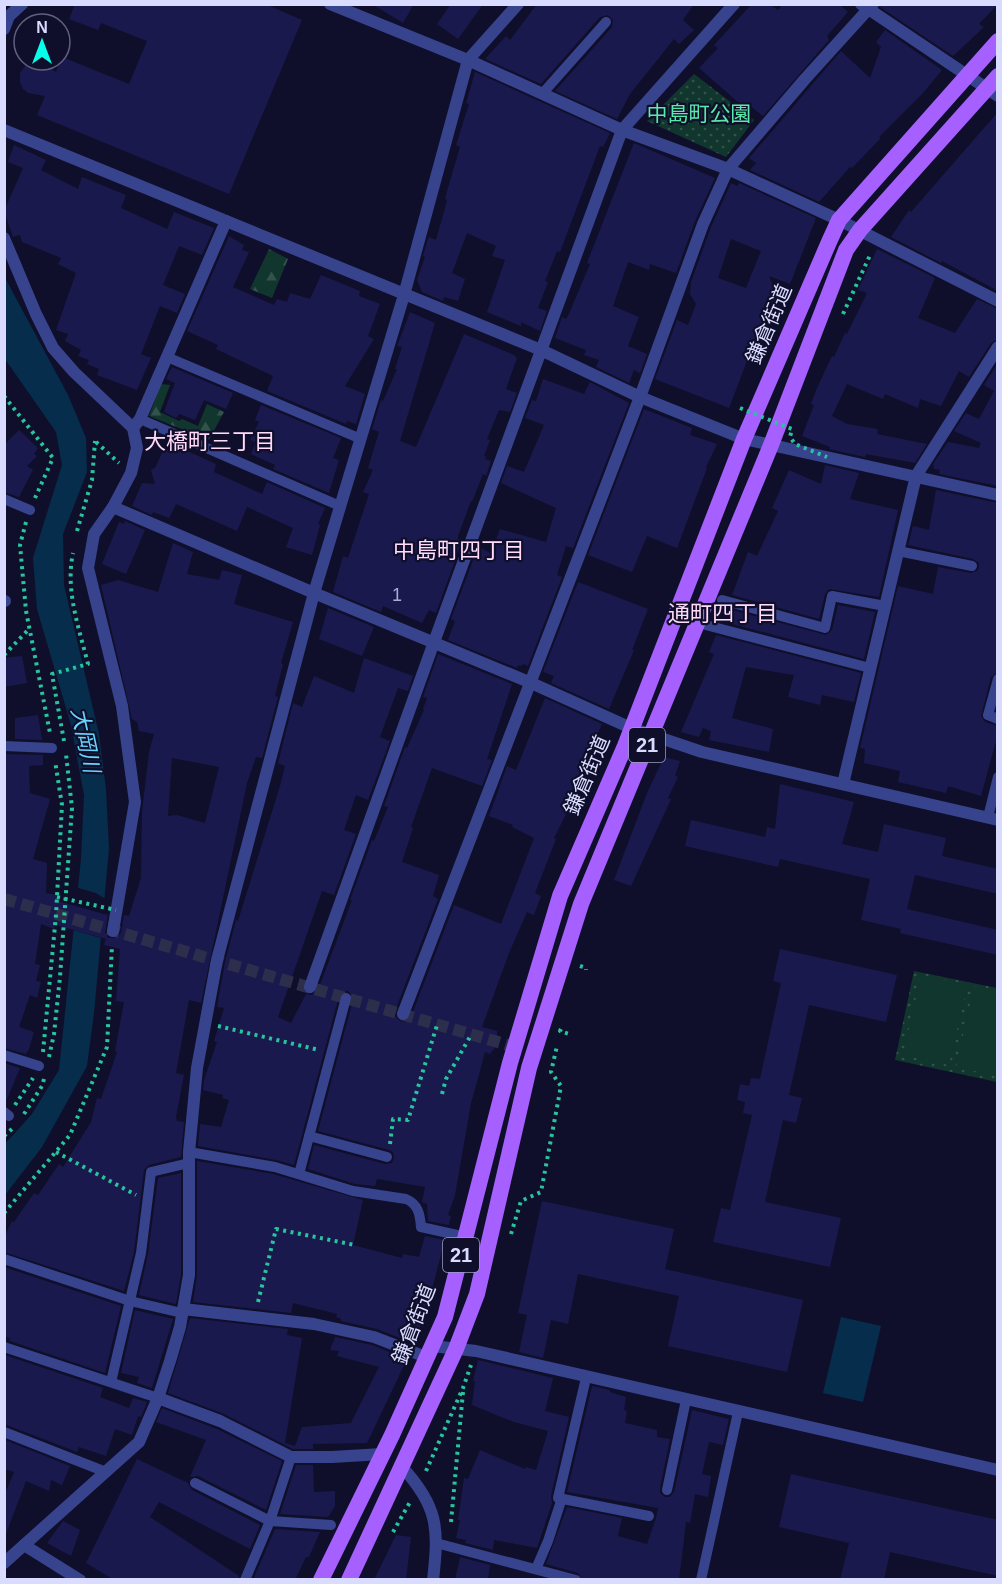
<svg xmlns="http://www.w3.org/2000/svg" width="1002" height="1584" viewBox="0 0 1002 1584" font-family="Helvetica,'Noto Sans JP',sans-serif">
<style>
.green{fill:url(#green-dots)}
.forest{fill:url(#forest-firs)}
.pitch{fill:#11362d}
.water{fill:#072d4c}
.pier{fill:#0f0f2b}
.building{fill:#1a194d;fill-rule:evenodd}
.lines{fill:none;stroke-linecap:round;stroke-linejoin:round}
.pedestrian-tunnel{stroke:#2d2e4b;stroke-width:12;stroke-dasharray:12 6;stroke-linecap:butt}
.path{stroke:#27c59e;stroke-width:4;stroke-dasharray:3 4.5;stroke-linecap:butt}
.service{stroke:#37448d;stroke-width:10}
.minor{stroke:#37448d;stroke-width:12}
.primary{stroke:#a660ff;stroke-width:16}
.path-bridge{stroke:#27c59e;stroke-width:4;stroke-dasharray:3 4.5;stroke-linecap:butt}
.labels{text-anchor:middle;stroke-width:4.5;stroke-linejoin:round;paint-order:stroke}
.number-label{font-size:18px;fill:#a9abd2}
.shield{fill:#0f0f2b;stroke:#9c9ebf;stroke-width:1.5}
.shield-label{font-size:20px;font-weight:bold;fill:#d9dcff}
.park-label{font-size:21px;fill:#5be9ab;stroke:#0f0f2b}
.street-label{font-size:21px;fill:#d9dcff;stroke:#0f0f2b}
.neighbourhood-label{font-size:22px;fill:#ffdbf9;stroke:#0f0f2b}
.water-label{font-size:22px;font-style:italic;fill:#67d5ff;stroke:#0f0f2b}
</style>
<defs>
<pattern id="green-dots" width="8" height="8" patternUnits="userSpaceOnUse" patternTransform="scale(1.5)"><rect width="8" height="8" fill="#11362d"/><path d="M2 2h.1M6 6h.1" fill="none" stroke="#33524c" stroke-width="1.8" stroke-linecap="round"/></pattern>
<pattern id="forest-firs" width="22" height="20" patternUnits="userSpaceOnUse" patternTransform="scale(1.5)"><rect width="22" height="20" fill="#11362d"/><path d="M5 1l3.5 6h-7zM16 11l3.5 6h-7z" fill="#33524c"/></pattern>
</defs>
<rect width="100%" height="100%" fill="#0f0f2b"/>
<g class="green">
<path d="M694 74 754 120 726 157 647 121Z"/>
<path d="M914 971 997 988V1082L895 1060Z"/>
</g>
<g class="forest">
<path d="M269 249 288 259 272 298 250 289Z"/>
<path d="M161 384 170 385 160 412 179 421 182 419 198 426 207 404 224 412 209 440 149 416Z"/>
</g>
<g class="pitch">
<path d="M921 975 967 985 949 1065 903 1055Z"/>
<path d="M974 986 997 991V1076L956 1067Z"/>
</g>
<g class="water">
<path d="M4 276 68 395 86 438 87 472 63 534 64 585 99 734 106 789 109 848 94 1013 87 1066 42 1147 5 1195V1144L32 1114 59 1070 81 859 84 795 71 725 37 609 33 558 62 465 56 432 5 359Z"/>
<path d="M841 1317 881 1326 863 1402 823 1393Z"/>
</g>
<path class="pier" d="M75 887 96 893 107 900 104 939 70 929Z"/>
<g class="building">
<path d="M75 4H265L302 20 229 194 37 115 45 96 28 93 23 89 20 82V73L25 66 33 62 42 63 56 72 62 57 129 84 147 41 101 23 98 30 69 19Z"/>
<path d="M372 4H414L403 23Z"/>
<path d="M451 4H483L458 39 437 24Z"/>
<path d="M537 4H694L683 20 694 30 679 44 674 39 630 94 617 119 555 91 612 27 613 20 608 15 600 17 541 84 485 59 506 36 510 40Z"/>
<path d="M769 4 778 10 783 4H839L848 12 827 36 829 40 763 116 750 106 747 110 699 68 718 48 714 45 751 5Z"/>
<path d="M881 4H998L979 24 984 27 953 56 880 7Z"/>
<path d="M885 30 942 70 923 93 879 137 881 138 852 168 850 167 819 202 750 170 756 163 749 158 841 51 870 78 881 47 876 42Z"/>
<path d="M475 72 610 133 603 147 600 146 560 252 557 251 545 281 548 282 538 308 547 311 540 331 521 322V326L487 312 505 260 492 256 496 246 467 233 452 273 465 279 458 301 444 297 443 301 422 292 417 280 425 257 423 256 427 242 429 237 436 240 447 201 445 198 460 147 456 145 469 104 466 103Z"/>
<path d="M998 112V291L942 261 941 263 891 237 909 210 911 212Z"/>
<path d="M634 143 715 178 695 221 676 273 650 264 649 270 628 262 613 306 639 317 628 346 647 354 640 373 634 370 629 383 596 367 599 360 584 355 586 350 555 338 562 317 566 319 568 316 590 264 587 263Z"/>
<path d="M14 145 46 160 41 170 78 189 82 177 126 195 121 208 167 229 174 212 214 228 202 255 179 246 163 285 185 294 177 313 160 306 141 354 151 358 137 390 97 375 99 369 87 364 89 360 78 356 81 350 65 341 68 334 56 330 76 273 58 264 61 258 22 242 20 235 13 237 4 211 23 168 8 162Z"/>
<path d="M731 183 737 186 739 183 816 218 790 284 769 276 780 303 776 313H773L759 351 752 348 729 408 655 379 677 320 688 325 696 304 690 294 691 282 711 227ZM731 239 761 251 746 288 718 278Z"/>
<path d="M229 236 244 245 242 250 249 252 233 287 274 305 277 299 287 302 290 293 310 299 321 275 360 291 359 296 380 304 368 336 374 339 345 386 365 394 356 424 347 421 346 424 267 391 273 376 216 349 218 345 187 331Z"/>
<path d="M877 249 935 278 918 318 955 333 977 299 998 309V339L991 343 969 377 959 371 941 406 920 399 918 408 885 394 883 399 847 384 832 416 847 424 878 429 877 434 927 444 915 463 866 454 865 457 829 449 830 447 802 436 814 405 811 404 817 388 832 356 834 357 845 333 847 334 867 293 858 290Z"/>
<path d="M410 312 435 323 400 441 416 447 464 334 514 355 517 358 506 389 517 393 510 412 499 410 487 439 490 440 484 456H486L485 459 491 461 486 476 483 474 472 502 471 501 458 536V539L462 541 436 613 429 610 422 623 383 606 381 612 333 592 343 556 348 558 369 494 363 492 373 470 368 468 379 432 372 429 381 400 383 401 397 369H395L402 347 397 346Z"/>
<path d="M998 363V486L939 474 940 470 934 469 933 464 948 442 979 448 981 443 954 431 966 413 979 419 994 391 984 385Z"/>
<path d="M172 367 233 393 226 409 204 400 195 420 179 414 176 418 164 412 175 383 166 379Z"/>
<path d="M543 379 584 394 590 382 629 403 573 548 566 546 557 575 562 577 528 666 523 664 521 666 518 665 517 668 448 640 455 621 451 619 478 547 491 553 500 529 546 542 556 508 501 483 507 466 524 472 544 425 525 418 532 400 536 401Z"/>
<path d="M261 405 341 438 333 458 339 460 329 493 273 469 275 465 251 454 256 442 250 440 259 422 255 420Z"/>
<path d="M644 409 692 428 690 435 717 444 706 467 707 468 677 548 647 536 632 572 588 555Z"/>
<path d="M19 430 38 448 34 454 37 456 27 466 33 470 19 497 4 492V445Z"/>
<path d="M167 442 216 464 214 472 262 494 267 482 325 508 318 524 320 525 312 555 286 547 293 528 247 507 237 531 176 504 169 518 153 512 152 515 132 506 142 483 155 484 151 470 155 468Z"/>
<path d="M825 465 859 473 850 499 898 510 879 597 829 589 825 594 819 619 732 595 748 552 757 556 778 511 772 508 789 470 821 484Z"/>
<path d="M936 490 998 503V672L991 677 981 716 985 722 998 726V733L981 796 948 786 946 793 898 782 900 771 864 763 865 749 860 748 898 586 933 594 938 567 971 573 977 571 979 568V563L973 559 908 545 913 526 929 530Z"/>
<path d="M125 521 145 530 126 574 102 564 119 522 124 524Z"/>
<path d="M173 543 193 552 187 574 219 580 222 570 242 575 234 604 293 622 281 663 283 664 275 696 278 697 262 758 256 757 247 783 201 1003 189 1000 176 1073 184 1075 176 1117 177 1121 184 1122 181 1157 149 1165 144 1170 134 1252 124 1291 4 1252V1238L12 1221 14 1222 34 1193 38 1195 59 1164 63 1167 91 1122 97 1098 101 1099 117 1052 115 1051 124 1002 116 1001 120 949 104 945 106 939 56 925 54 929 41 924 35 964 40 965 36 981 41 982 37 998 30 995 19 1027 34 1032 29 1049 26 1054 4 1048V754L43 755V765L29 766 30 793 50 799 33 859 47 863 46 893 58 895V901L107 915 108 913 105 933 108 938H116L121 933 124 915 129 916 141 878 142 812 149 752 154 734 139 731 137 722 132 719 101 585 118 580 158 592ZM172 758 219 767 205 823 177 815 168 816Z"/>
<path d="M578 582 648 609 632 650H634L609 709 551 683 554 676 543 672Z"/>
<path d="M838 605 875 612 864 659 725 622 728 609 826 635 832 630Z"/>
<path d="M328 608 374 627 362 656 319 639Z"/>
<path d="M716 635 861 673 854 702 822 695 820 705 788 697 794 675 746 667 732 718 773 729 769 752 709 740 711 731 703 728 699 737 681 732 714 654 709 652Z"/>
<path d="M438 654 512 684 487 759 492 760 482 786 432 768 411 827 413 828 402 862 439 875 433 896 438 899 395 1011V1016L400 1021 405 1022 411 1017 454 905 501 924 534 838 512 827 513 825 489 816 507 766 516 770 545 698 602 724 578 780 580 781 575 796 554 838 556 839 535 893 541 896 534 915 527 912 509 953 482 1027 497 1031 498 1044 490 1054 485 1052 479 1075 471 1103 455 1195 448 1215 451 1216 449 1225 428 1221 427 1204 422 1202 425 1187 377 1179 375 1186 355 1184 308 1169 314 1145 385 1164 392 1163 394 1158 393 1152 389 1150 318 1131 353 1000V996L348 991H344L339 996 294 1165 276 1160 198 1146 200 1124 221 1127 229 1100 222 1098 223 1095 203 1090 204 1080 217 1042 214 1041 224 1008 217 1007 225 962 236 920 238 921 280 786 285 766 278 763 293 703 302 707 314 676 354 693 364 658 413 676 408 691 398 688 380 737 390 741 368 800 356 795 344 830 356 834 334 895 322 891 278 1017 291 1023 306 994 312 995 318 990 352 900H350L372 840 374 841 388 807 384 806 405 747 407 748 424 710 423 709 427 698 423 697Z"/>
<path d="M22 656 27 683 4 687V658Z"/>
<path d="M38 715 42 740 15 739V718Z"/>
<path d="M664 757 680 761 675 776 678 777 668 798 671 799 631 886 614 880 647 793Z"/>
<path d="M780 784 854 802 842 844 878 852 884 824 946 838 942 856 998 869V894L915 875 907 909 998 930V955L900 933 901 929 861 920 870 879 780 859 778 867 685 846 691 820 765 837 767 827 775 829Z"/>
<path d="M780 949 897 975 886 1022 809 1005 789 1095 802 1098 796 1123 783 1120 765 1202 841 1218 830 1267 713 1242 721 1208 730 1210 752 1115 743 1113 745 1102 737 1100 740 1084 749 1086 751 1078 760 1079 781 983 773 981Z"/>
<path d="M4 1063 20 1068 5 1104H4Z"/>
<path d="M197 1161 273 1174 363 1200 353 1245 402 1258 403 1254 419 1257 425 1236 445 1240 432 1289 415 1344 377 1329 341 1321V1319L336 1317 337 1314 293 1303 291 1313 193 1302 197 1275Z"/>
<path d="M181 1173V1274L176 1304 139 1295 148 1254 158 1178Z"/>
<path d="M542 1201 674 1229 665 1269 803 1300 787 1372 668 1346 679 1296 578 1274 568 1324 551 1320 543 1358 519 1352 527 1315 518 1313Z"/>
<path d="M4 1267 121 1306 105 1373 10 1341V1338L4 1336Z"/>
<path d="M135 1310 173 1319 152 1388 137 1383 139 1377 121 1373Z"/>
<path d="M190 1318 288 1329 287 1335 302 1338 285 1443 295 1446 302 1427 351 1423 379 1367 337 1356 339 1351 330 1350 335 1337 372 1345 407 1359 367 1443 313 1444V1449H293L224 1414 168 1393Z"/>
<path d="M5 1355 103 1388 100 1397 129 1408 133 1398 147 1402 141 1417 138 1416 132 1435 115 1429 106 1456 79 1447 77 1452 4 1424Z"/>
<path d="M478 1360 553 1378 545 1411 569 1417 551 1496 552 1503 537 1548 494 1540 493 1550 465 1543 466 1540 456 1538 460 1520H458L464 1478 468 1479 480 1450 525 1469 526 1467 536 1470 548 1431 514 1422 472 1405 475 1381H473Z"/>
<path d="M592 1386 610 1390V1392L626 1397 624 1410 627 1411 625 1423 657 1430V1437L670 1439 660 1488V1493L665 1497H670L674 1492 692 1410 729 1419 723 1445 709 1442 702 1474 711 1476 708 1497 695 1494 690 1523 686 1522 679 1580H583L578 1573 546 1564 567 1507 622 1518 618 1536 647 1544 656 1518 658 1508 567 1492Z"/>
<path d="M162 1408 217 1429 282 1461 266 1510 198 1476 190 1477 206 1440 156 1422Z"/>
<path d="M5 1440 70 1466 62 1485 51 1480 49 1491 26 1481 6 1534H4V1496L14 1472 4 1469Z"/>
<path d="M137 1459 188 1483 192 1490 260 1525 250 1549 159 1502 150 1517 239 1576 238 1580H114L86 1563Z"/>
<path d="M296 1465H313L314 1492 335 1491V1506L328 1517 280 1514Z"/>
<path d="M791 1474 998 1520V1576L890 1552 884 1580H840L849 1543 779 1527Z"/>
<path d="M63 1521 80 1530 71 1556 47 1543Z"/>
<path d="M275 1529 320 1532 309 1557H306L295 1580H253Z"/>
<path d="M396 1535 411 1537 406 1580H374Z"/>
<path d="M460 1557 490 1565 488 1580H455Z"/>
</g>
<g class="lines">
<path class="pedestrian-tunnel" d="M4 899 515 1047"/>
<g class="path">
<path d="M843 314 871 253"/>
<path d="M4 396 53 458 35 498"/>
<path d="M96 442 119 463"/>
<path d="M26 522 20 545 26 611 50 733"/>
<path d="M77 531 92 480 95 441"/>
<path d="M4 655 29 629"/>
<path d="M64 741 52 674 88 664C79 628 65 590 73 553"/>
<path d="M580 966 586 968V970"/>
<path d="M218 1026 319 1050"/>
<path d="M561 1029 560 1031 569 1034"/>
<path d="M43 1052 56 915 62 805 55 761"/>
<path d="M49 1057 54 1034 60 977 72 808 66 754"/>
<path d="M442 1094 446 1079 471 1035"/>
<path d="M15 1105 33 1078"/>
<path d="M24 1114 42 1086 44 1079"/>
<path d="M4 1136 12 1129"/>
<path d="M390 1144 393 1119 408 1120 437 1025"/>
<path d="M56 1152 136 1195"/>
<path d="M4 1213 70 1135 107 1047 112 945"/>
<path d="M511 1234 521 1201 541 1192 561 1086 551 1072 557 1046"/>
<path d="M258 1302 276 1229 355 1245"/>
<path d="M426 1471 463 1388 471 1365"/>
<path d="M451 1522 463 1392"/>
<path d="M393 1532 410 1502"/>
</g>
<g class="service">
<path d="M542 94 606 22"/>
<path d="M167 357 361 439"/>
<path d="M140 419 340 506"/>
<path d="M4 499 30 510"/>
<path d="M898 551 972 566"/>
<path d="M722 600 825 628 832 596 885 606"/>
<path d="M698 623 870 668"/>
<path d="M998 679 988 715 998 719"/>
<path d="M4 746 52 748"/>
<path d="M988 817 998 777"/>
<path d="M4 1055 39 1066"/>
<path d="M4 1112 9 1116"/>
<path d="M309 1136 387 1157"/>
<path d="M189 1152 275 1167 353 1191 406 1199C418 1204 420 1214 421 1227L466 1237"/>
<path d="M299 1174 346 998"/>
<path d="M4 1259 130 1301 182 1313"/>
<path d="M4 1347 158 1398"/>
<path d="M586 1378 558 1498 649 1516"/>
<path d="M111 1382 141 1253 151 1172 189 1163"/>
<path d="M4 1432 106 1472"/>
<path d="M195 1483 270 1521 331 1525"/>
<path d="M667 1490 686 1400"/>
<path d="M436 1543 576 1580"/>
<path d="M536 1569 548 1541 562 1498"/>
<path d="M245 1580 270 1521 291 1457"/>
<path d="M701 1580 738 1412"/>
</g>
<g class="minor">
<path d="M330 4 468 60 622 130 728 169 839 220 998 301"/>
<path d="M861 4 998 96"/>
<path d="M4 29 9 16 22 4"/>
<path d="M4 130 541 350 640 397 744 439 998 495"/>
<path d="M4 238 36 314 53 348 74 372 133 428 137 448 131 473 113 507 94 534 88 568 122 706 135 802 113 931"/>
<path d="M133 428 140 419 226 221"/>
<path d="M113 507 314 593 529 682 631 728 702 752 998 820"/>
<path d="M4 601H5"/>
<path d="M843 784 916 476 998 347"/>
<path d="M310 987 434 642 622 130 734 4"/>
<path d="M403 1014 640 397 703 224 728 169 805 79 873 4"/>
<path d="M183 1309 314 1324 374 1337 426 1357"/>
<path d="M432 1346 476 1351 998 1470"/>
<path d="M158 1398 220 1421 291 1457H332L382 1454"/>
<path d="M402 1467C438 1506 439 1528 433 1580"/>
<path d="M24 1545 80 1580"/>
<path d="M4 1563 139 1442 158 1398 170 1361 180 1327 189 1275V1152L197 1068 217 960 314 593 404 295 468 60 518 4"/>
</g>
<g class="primary">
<path d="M321 1580 392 1435 445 1317 510 1063 560 896 625 746 744 439 829 242 839 220 998 41"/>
<path d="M349 1580 456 1349 477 1294 529 1068 581 904 771 445 846 250 860 230 998 76"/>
</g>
<g class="path-bridge">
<path d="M740 408 792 429 790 437 795 444 827 457"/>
<path d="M57 897 116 910"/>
</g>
</g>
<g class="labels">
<g class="number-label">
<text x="397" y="601">1</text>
</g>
<g class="shield">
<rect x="629" y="728" width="36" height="34" rx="4.5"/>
<rect x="443" y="1238" width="36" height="34" rx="4.5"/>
</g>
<g class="shield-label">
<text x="647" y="752">21</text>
<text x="461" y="1262">21</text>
</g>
<g class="park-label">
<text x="699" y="121">中島町公園</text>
</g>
<g class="street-label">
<text transform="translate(769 324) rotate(-67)" y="7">鎌倉街道</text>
<text transform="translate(587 775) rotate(-67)" y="7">鎌倉街道</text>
<text transform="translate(414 1324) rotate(-69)" y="7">鎌倉街道</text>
</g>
<g class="neighbourhood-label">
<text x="210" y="449">大橋町三丁目</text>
<text x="459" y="558">中島町四丁目</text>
<text x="723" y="621">通町四丁目</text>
</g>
<g class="water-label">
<text transform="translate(86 740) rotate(78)" y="8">大岡川</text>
</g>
</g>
<rect width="1002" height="1584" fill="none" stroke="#d9dcff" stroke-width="12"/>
<g transform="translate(42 42)"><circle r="28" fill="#0f0f2b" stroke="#606180" stroke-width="1.5"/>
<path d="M0-4.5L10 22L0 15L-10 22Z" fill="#05ffe9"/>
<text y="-9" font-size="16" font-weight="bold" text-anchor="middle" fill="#d9dcff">N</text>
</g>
</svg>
